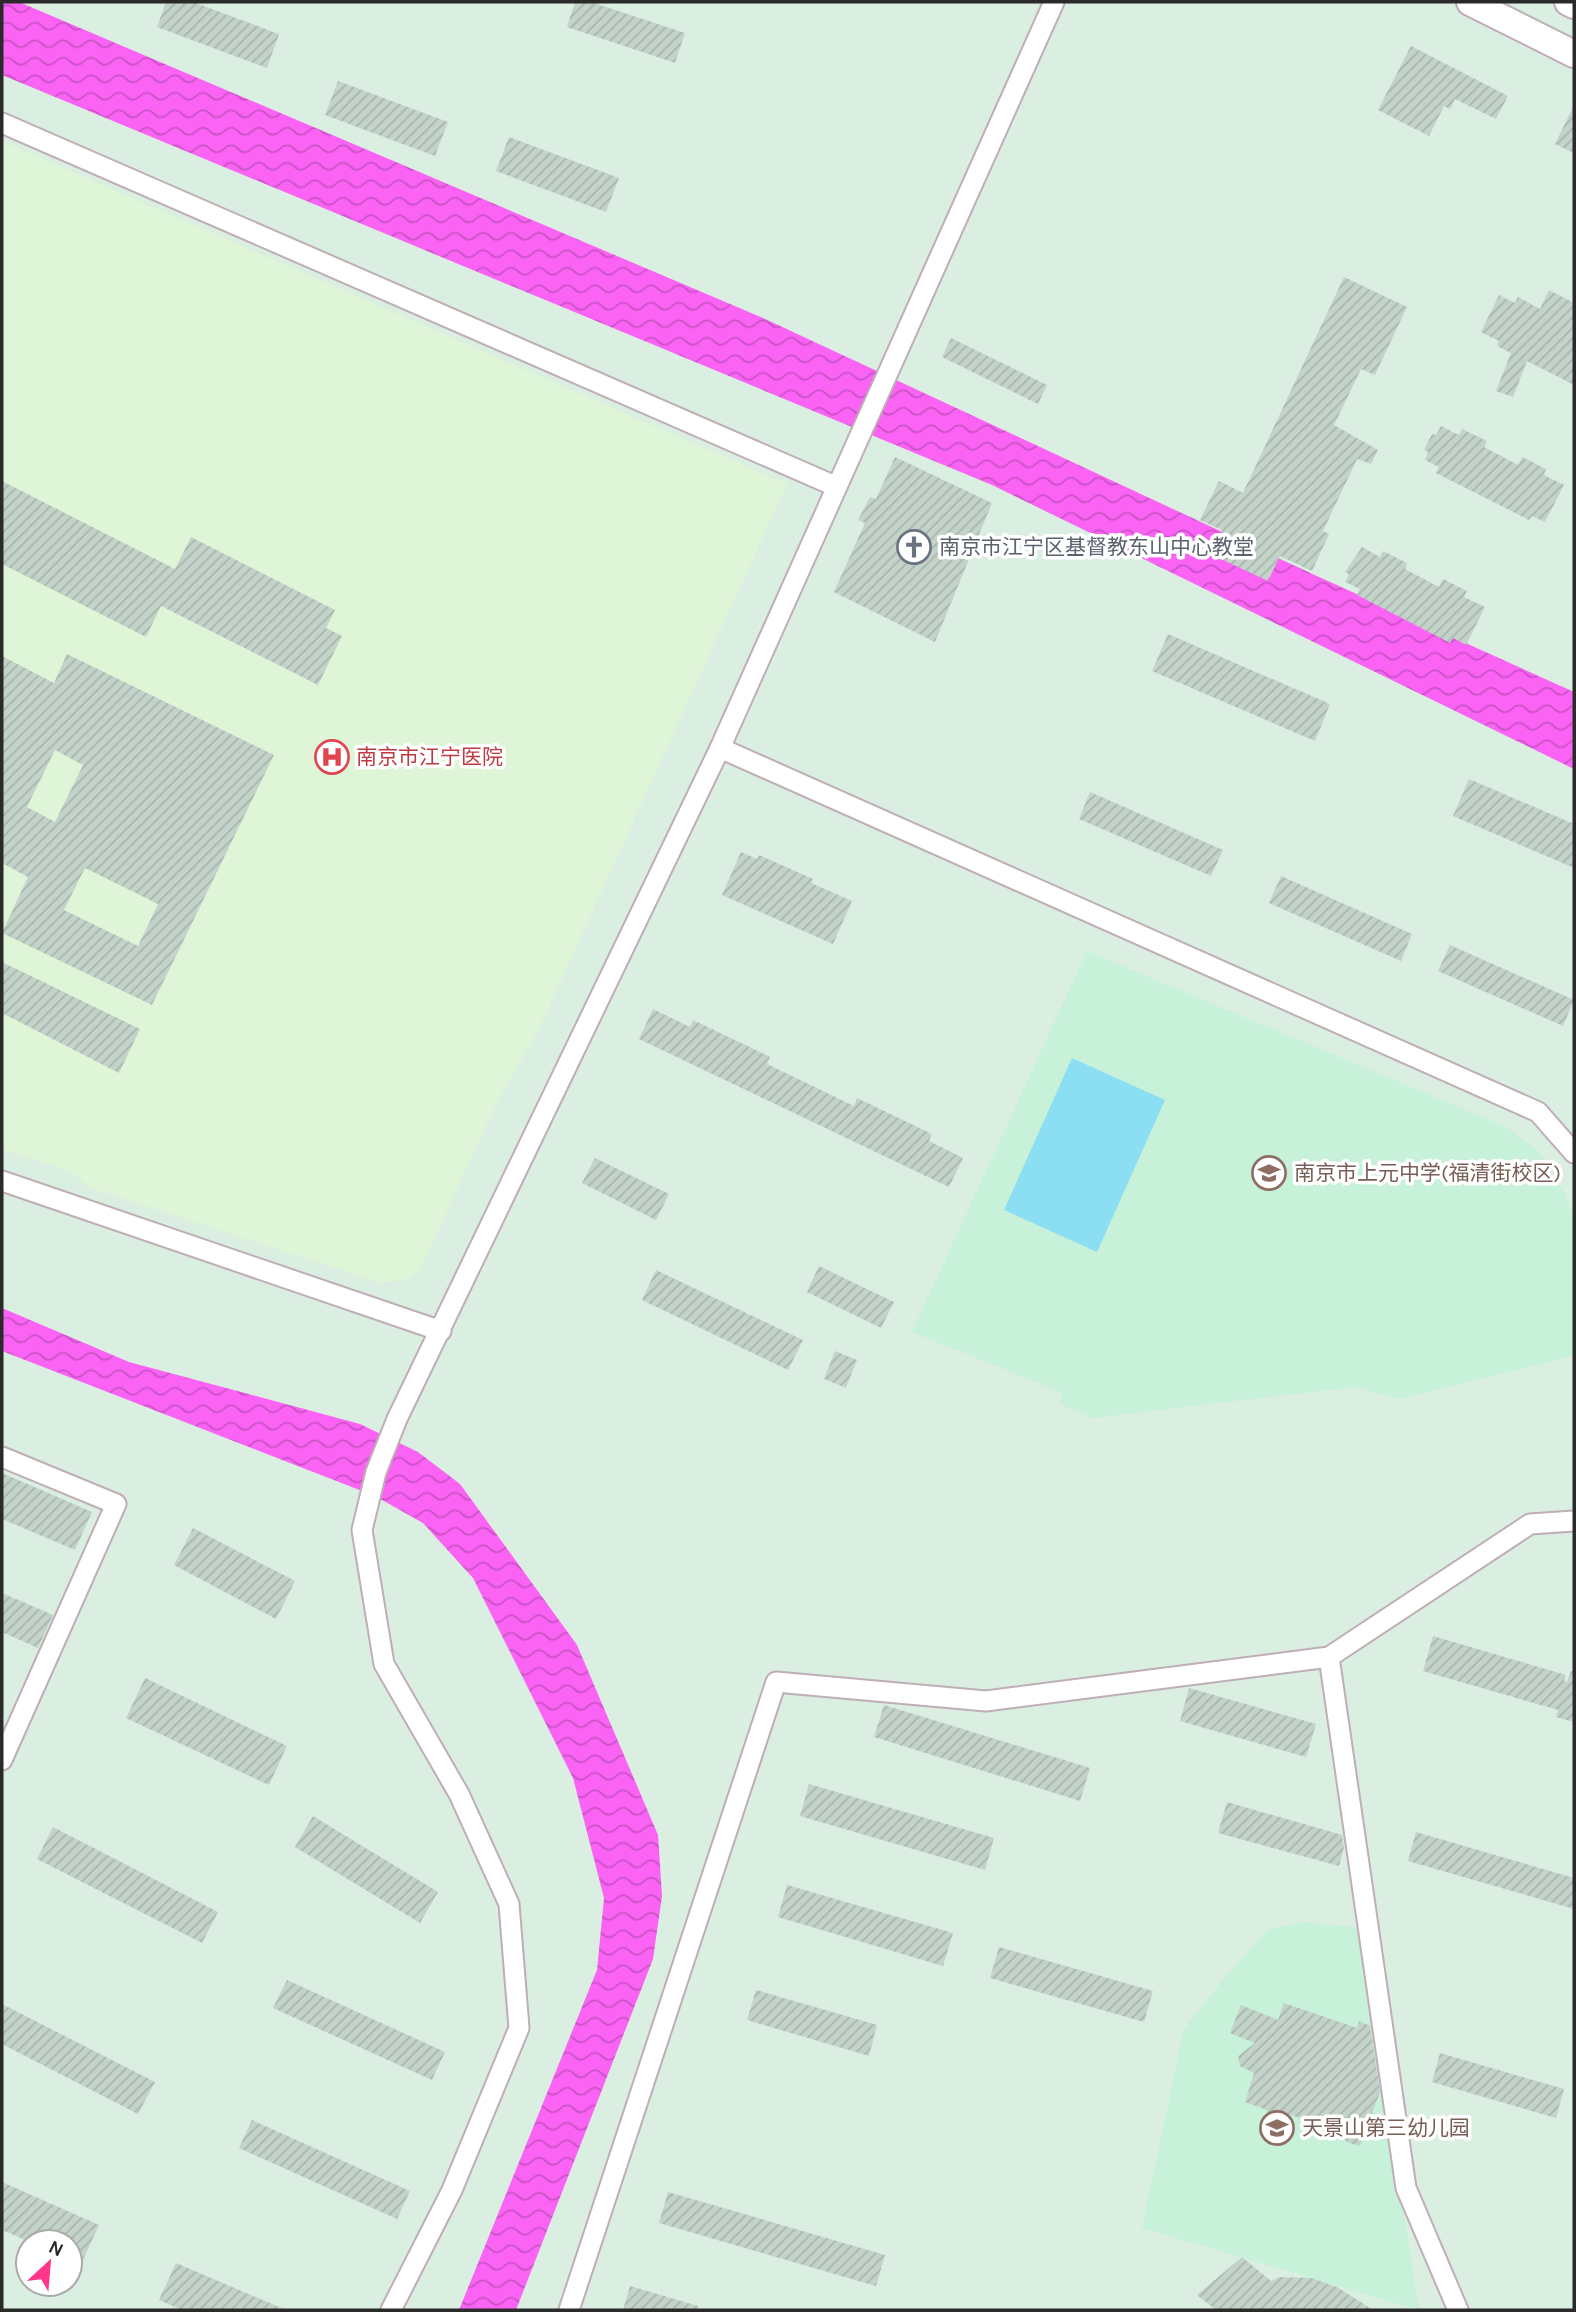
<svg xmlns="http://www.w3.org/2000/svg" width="1576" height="2312" viewBox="0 0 1576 2312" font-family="Karla,'Noto Sans SC',sans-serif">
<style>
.education{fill:#c8f1da}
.medical{fill:#dff5d7}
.pitch{fill:#8cdef2}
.water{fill:url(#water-waves)}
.building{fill:url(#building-hatch);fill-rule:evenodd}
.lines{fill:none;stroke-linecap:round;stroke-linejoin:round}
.street-casing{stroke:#bfaeb5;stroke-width:23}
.secondary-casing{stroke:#bfaeb5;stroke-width:30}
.street{stroke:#fff;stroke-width:19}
.secondary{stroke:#fff;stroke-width:26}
.labels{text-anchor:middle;stroke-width:7;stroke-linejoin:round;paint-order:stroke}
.worship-label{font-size:21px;fill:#5b616d;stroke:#fff;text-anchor:start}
.health-label{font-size:21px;fill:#be3a42;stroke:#fff;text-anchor:start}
.education-label{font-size:21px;fill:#785e54;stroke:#fff;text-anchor:start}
</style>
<defs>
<pattern id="water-waves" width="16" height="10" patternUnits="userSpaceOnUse" patternTransform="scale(1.75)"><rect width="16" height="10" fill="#fa63f4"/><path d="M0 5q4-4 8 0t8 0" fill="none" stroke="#cb52c6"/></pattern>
<pattern id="building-hatch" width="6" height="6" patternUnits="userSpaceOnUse" patternTransform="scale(1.75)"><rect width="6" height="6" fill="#c3d3c9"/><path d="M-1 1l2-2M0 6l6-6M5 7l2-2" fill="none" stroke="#a8b5ad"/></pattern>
</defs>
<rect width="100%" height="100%" fill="#daeee1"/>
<g class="education">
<path d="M1087 951 1506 1127 1539 1151 1565 1195 1574 1217V1356L1400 1399 1356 1387 1092 1418 1060 1404 1063 1393 912 1332Z"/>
<path d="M1304 1922 1360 1928 1419 2310 1142 2228 1184 2029 1231 1970 1268 1930Z"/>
</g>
<path class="medical" d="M2 141 787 484 538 1031 497 1102 420 1270 404 1280 380 1283 91 1188 69 1171 2 1149Z"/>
<path class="pitch" d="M1072 1058 1165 1100 1097 1252 1004 1210Z"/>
<g class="water">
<path d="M2 2H19L763 318 1319 577 1574 692V769L992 485 2 75Z"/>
<path d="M2 1308 129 1362 360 1424 418 1452 460 1484 577 1645 658 1835 662 1896 653 1959 516 2310H459L597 1970 604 1898 573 1778 473 1578 423 1523 375 1496 2 1351Z"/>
</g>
<g class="building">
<path d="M166 2H193L279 34 267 68 157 27Z"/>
<path d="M575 2H591L685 33 675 63 567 27Z"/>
<path d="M1411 46 1508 96 1496 119 1455 99 1450 109 1444 106 1429 136 1378 110Z"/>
<path d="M338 81 448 122 435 156 325 115Z"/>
<path d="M1574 105V153L1555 144Z"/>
<path d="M509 137 619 178 606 212 496 171Z"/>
<path d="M1344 277 1407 307 1375 375 1361 369 1334 425 1378 450 1371 464 1357 459 1323 531 1329 534 1312 571 1280 556 1268 581 1223 560 1227 550 1215 545 1222 530 1200 520 1219 481 1243 493Z"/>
<path d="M1549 290 1574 303V385L1527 361 1513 397 1496 391 1511 353 1497 346 1499 341 1481 332 1499 295 1515 303 1518 297 1540 309Z"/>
<path d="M951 338 1047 385 1038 404 942 357Z"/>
<path d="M1441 426 1459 435 1462 429 1487 441 1484 447 1518 465 1522 457 1546 469 1544 475 1564 485 1545 522 1532 516 1529 520 1436 473 1439 467 1425 460 1428 452 1424 450 1432 434 1436 435Z"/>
<path d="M895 457 992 503 935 642 834 592 865 523 858 520 870 497 876 499Z"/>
<path d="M2 481 175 569 191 537 335 610 326 628 342 636 318 685 161 606 146 637 2 564Z"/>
<path d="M1362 547 1380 557 1383 551 1407 563 1405 569 1439 587 1443 579 1467 591 1464 597 1485 607 1466 645 1453 638 1450 643 1357 595 1360 589 1345 582 1349 574 1345 572Z"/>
<path d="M1168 634 1330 704 1315 741 1152 671Z"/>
<path d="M67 654 274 755 152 1005 2 933 28 877 2 863V656L54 683ZM55 750 83 765 55 822 27 807ZM85 868 158 904 138 946 64 910Z"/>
<path d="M1469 779 1574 824V868L1453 816Z"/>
<path d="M1090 792 1223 850 1211 876 1079 819Z"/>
<path d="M741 852 757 859 759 855 813 879 811 883 852 901 833 944 722 895Z"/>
<path d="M1281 876 1412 934 1401 961 1269 903Z"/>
<path d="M1450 945 1574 1000 1563 1026 1438 971Z"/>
<path d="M2 962 140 1029 119 1073 2 1013Z"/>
<path d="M653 1009 690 1027 693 1020 770 1057 767 1064 854 1106 857 1098 932 1134 929 1141 963 1158 949 1187 639 1039Z"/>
<path d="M595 1158 669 1194 656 1220 582 1183Z"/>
<path d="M819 1266 894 1302 881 1328 807 1292Z"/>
<path d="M656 1270 803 1340 788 1370 642 1300Z"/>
<path d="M835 1351 857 1360 846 1388 824 1379Z"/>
<path d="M2 1473 92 1512 75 1550 2 1519Z"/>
<path d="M193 1528 295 1581 276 1619 174 1565Z"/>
<path d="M2 1593 53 1615 38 1648 2 1632Z"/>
<path d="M1433 1636 1566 1675 1564 1681 1567 1682 1571 1671H1574V1722L1556 1717 1558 1710 1423 1671Z"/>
<path d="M145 1678 287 1746 269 1785 126 1718Z"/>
<path d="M1189 1688 1316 1724 1306 1757 1180 1721Z"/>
<path d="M884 1705 1090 1768 1080 1801 874 1737Z"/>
<path d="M809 1784 994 1838 985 1870 800 1816Z"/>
<path d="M1227 1802 1342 1835 1344 1847 1339 1866 1218 1833Z"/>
<path d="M313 1816 438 1892 420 1923 295 1847Z"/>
<path d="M53 1827 218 1912 202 1943 37 1859Z"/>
<path d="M1416 1832 1574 1878V1909L1408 1861Z"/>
<path d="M787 1885 953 1933 943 1966 778 1917Z"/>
<path d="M999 1947 1153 1991 1144 2022 990 1978Z"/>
<path d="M287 1980 445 2052 432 2080 273 2008Z"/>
<path d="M756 1990 877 2025 869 2056 747 2020Z"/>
<path d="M1284 2003 1357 2028 1359 2021 1370 2026 1380 2092 1360 2146 1346 2142 1344 2134 1326 2127 1318 2134H1312L1306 2130V2120L1285 2113 1280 2122H1273L1268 2119 1267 2110 1245 2102 1254 2073 1240 2066 1238 2056 1255 2043 1230 2033 1241 2005 1278 2020Z"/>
<path d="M2 2004 155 2082 138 2114 2 2044Z"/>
<path d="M1440 2053 1564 2089 1556 2118 1432 2082Z"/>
<path d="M252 2120 410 2191 397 2219 239 2148Z"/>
<path d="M2 2182 99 2225 81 2264 70 2259V2242H30L2 2230Z"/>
<path d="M668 2192 885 2255 876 2286 659 2223Z"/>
<path d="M1242 2257 1271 2281 1280 2277 1311 2278 1337 2287 1373 2310H1216L1197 2295Z"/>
<path d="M176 2263 286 2310H182L159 2300Z"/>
<path d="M630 2286 698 2306V2310H623Z"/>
</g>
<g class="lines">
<g class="street-casing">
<g id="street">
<path d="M2 123 835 486"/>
<path d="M720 748 1538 1112 1574 1153"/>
<path d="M2 1181 441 1331"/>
<path d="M2 1457 116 1504 2 1760"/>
<path d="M1329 1657 1406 2188 1458 2310"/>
<path d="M391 2310 452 2190 519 2028 509 1904 459 1794 384 1664 362 1530 376 1472 397 1419 720 748 1054 2"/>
<path d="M569 2310 776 1682 986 1701 1329 1657 1530 1524 1574 1521"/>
</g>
</g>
<g class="secondary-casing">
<g id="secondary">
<path d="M1470 2 1574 54"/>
<path d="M1568 2 1574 5"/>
</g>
</g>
<use href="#street" class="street"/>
<use href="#secondary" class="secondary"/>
</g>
<defs>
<g id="church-ring" transform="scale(1.75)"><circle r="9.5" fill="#fff" stroke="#6b7280" stroke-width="1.5"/><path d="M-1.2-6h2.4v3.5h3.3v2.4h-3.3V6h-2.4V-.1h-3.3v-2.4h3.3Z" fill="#6b7280"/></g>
<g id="hospital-ring" transform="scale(1.75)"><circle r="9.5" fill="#fff" stroke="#e0444e" stroke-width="1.5"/><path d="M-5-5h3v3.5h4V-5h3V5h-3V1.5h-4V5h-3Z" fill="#e0444e"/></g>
<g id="school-ring" transform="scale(1.75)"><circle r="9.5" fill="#fff" stroke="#8d6e63" stroke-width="1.5"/><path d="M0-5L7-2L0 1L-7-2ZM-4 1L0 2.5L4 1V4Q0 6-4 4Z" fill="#8d6e63"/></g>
</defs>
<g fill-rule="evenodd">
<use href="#church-ring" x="914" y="547"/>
<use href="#hospital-ring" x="332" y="757"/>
<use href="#school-ring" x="1269" y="1173"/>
<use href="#school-ring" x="1277" y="2128"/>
</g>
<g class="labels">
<g class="worship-label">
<text x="939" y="554">南京市江宁区基督教东山中心教堂</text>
</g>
<g class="health-label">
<text x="356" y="764">南京市江宁医院</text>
</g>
<g class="education-label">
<text x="1294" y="1180">南京市上元中学(福清街校区)</text>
<text x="1302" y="2135">天景山第三幼儿园</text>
</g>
</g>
<rect width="1576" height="2312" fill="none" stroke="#2a2a2a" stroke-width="7"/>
<g transform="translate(49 2263) rotate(26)"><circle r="33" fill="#ffffff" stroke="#aaaaaa" stroke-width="2"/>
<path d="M0-5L12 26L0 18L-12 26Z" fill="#ff3689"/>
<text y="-10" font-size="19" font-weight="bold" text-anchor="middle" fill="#2a2a2a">N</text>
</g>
</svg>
